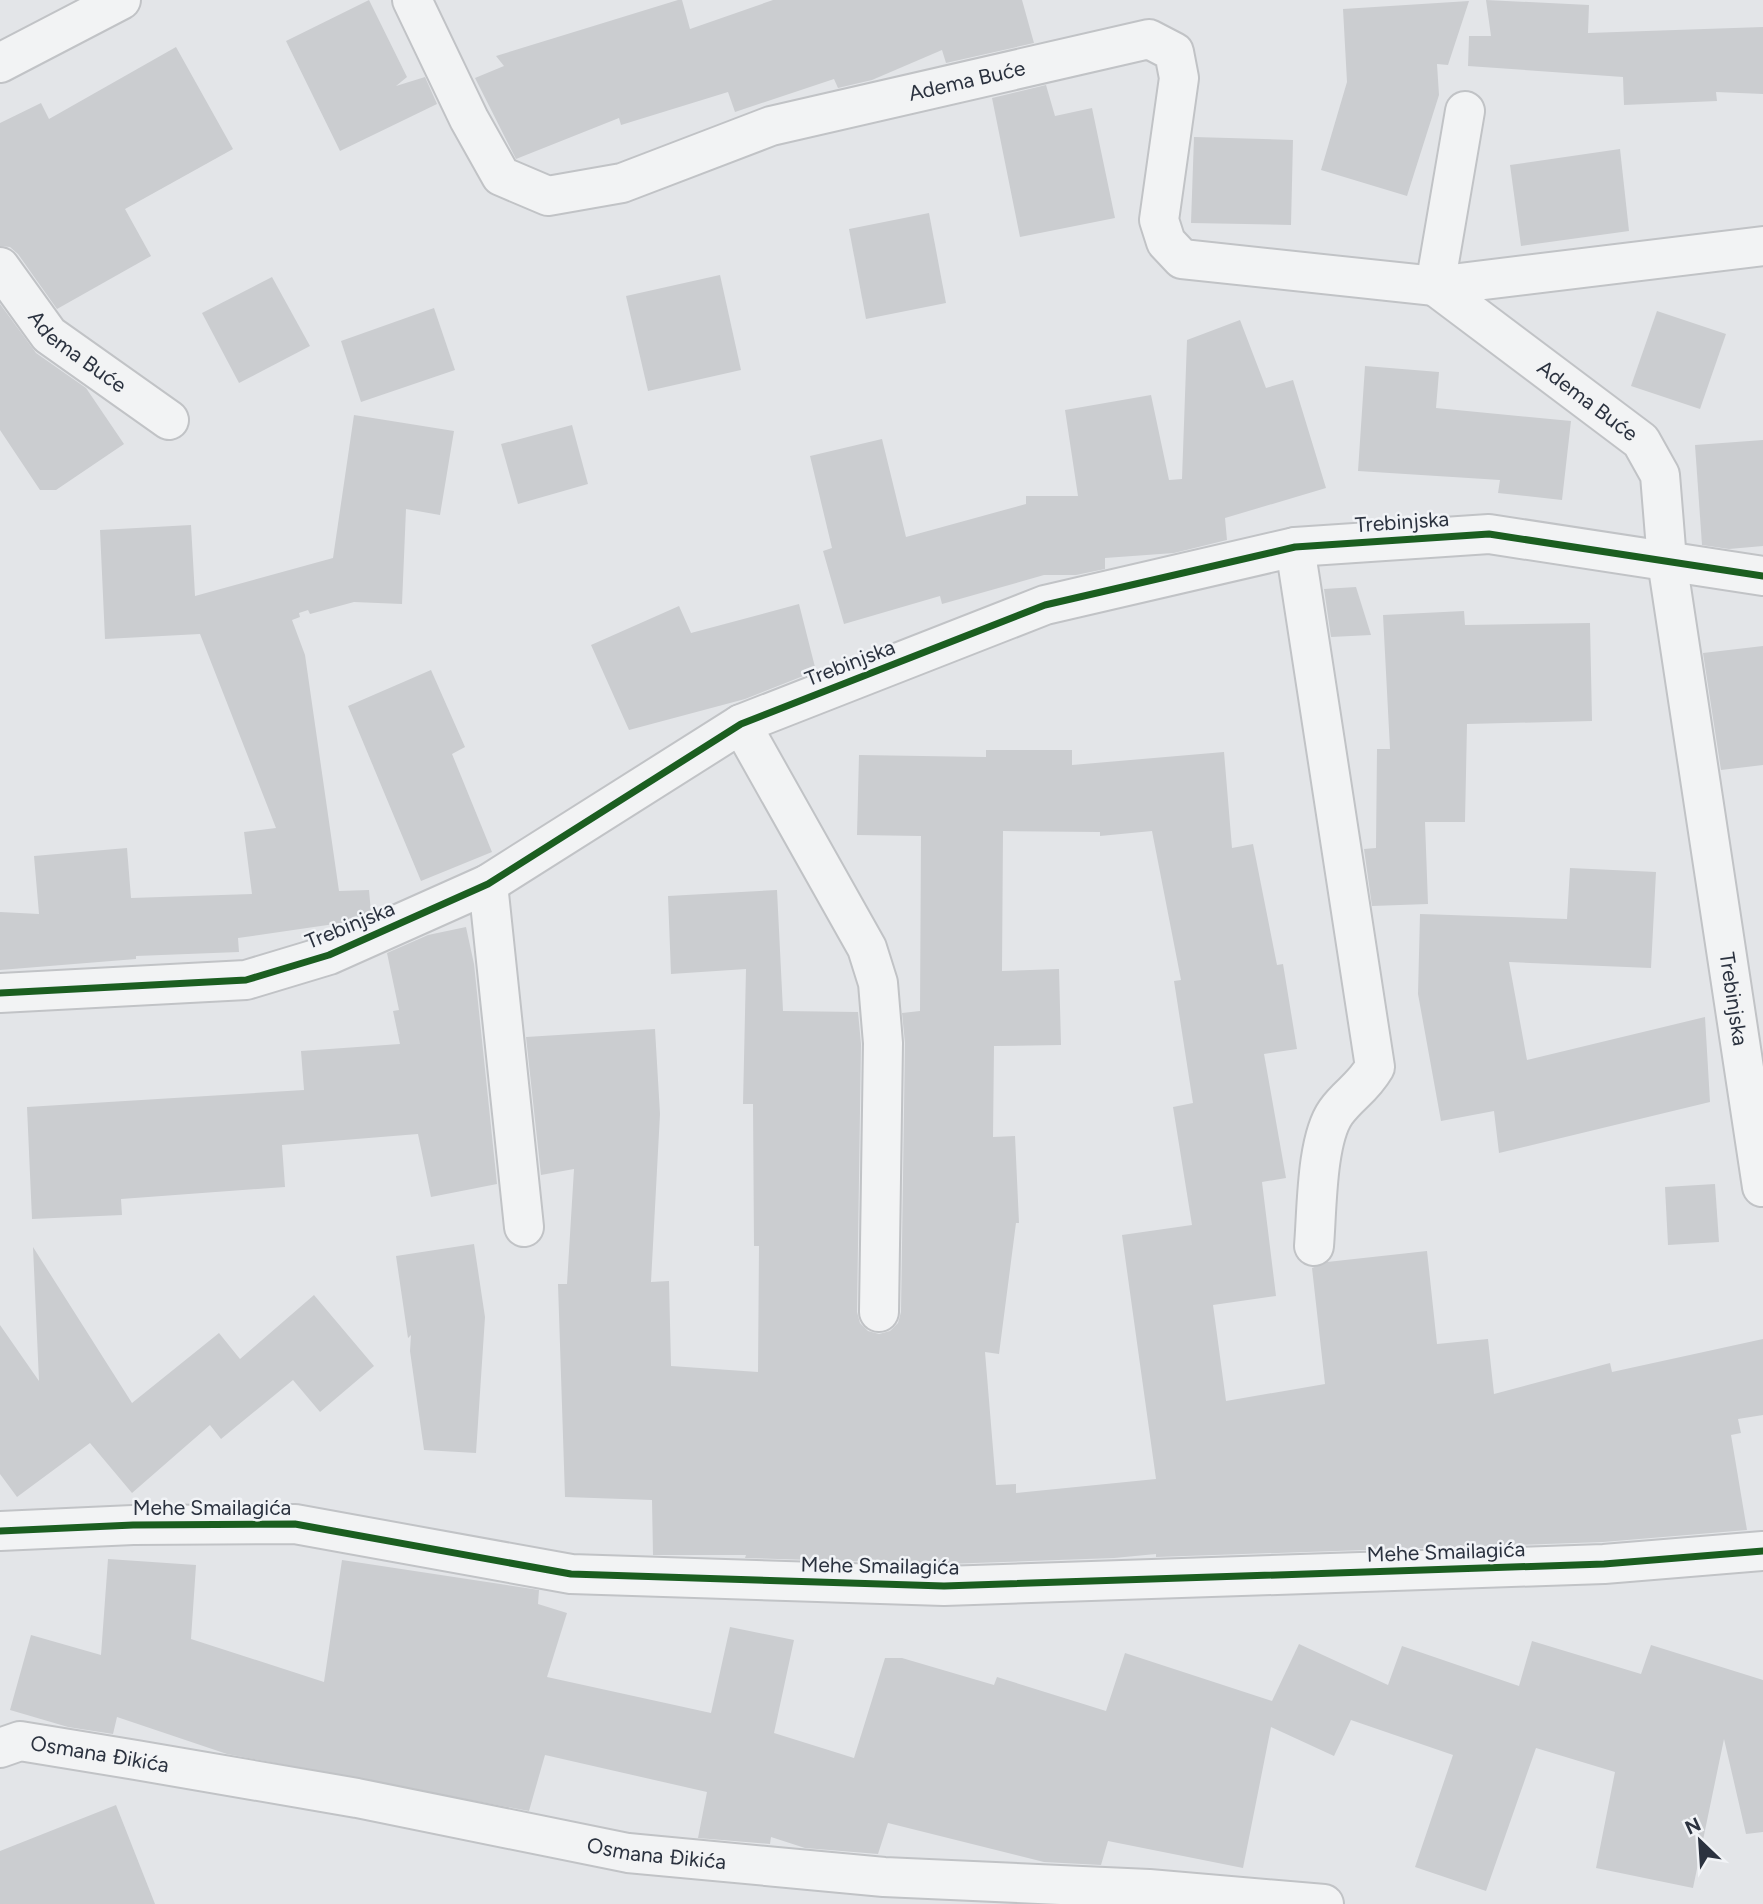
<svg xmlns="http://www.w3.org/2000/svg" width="1763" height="1904" viewBox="0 0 1763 1904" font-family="Figtree,sans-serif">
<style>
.building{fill:#cbcdd0;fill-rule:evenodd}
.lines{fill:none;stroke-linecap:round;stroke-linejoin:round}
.minor-casing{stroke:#c1c3c6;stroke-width:42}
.minor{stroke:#f2f3f4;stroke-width:38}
.cycleway-casing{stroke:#f1f3f6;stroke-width:11}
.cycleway{stroke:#1b5e20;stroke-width:7}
.labels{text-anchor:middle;stroke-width:5;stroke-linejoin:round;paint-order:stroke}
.street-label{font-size:21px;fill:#2b323f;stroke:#f1f3f6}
</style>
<rect width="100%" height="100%" fill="#e3e5e8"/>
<g class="building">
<path d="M369 0 407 77 396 86 425 77 437 104 340 151 286 41Z"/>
<path d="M678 0H682L690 29 773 0H1022L1034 43 946 63 942 50 872 80 838 88 834 79 735 112 728 92 621 125 619 118 516 159 475 78 504 66 496 56Z"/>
<path d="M1486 0 1589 5 1588 33 1763 27V94L1716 92 1717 101 1624 105 1623 77 1468 66 1469 36H1491Z"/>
<path d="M1469 1 1448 65 1437 64 1439 95 1407 196 1321 170 1347 82 1343 9Z"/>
<path d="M176 47 233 149 125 209 151 256 57 309 18 254 10 247 0 246V123L41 103 49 119Z"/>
<path d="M1046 85 1055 116 1092 108 1115 218 1020 237 992 98Z"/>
<path d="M1194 137 1293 140 1291 225 1191 223Z"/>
<path d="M1620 149 1629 231 1521 246 1510 165Z"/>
<path d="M929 213 946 303 866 319 849 229Z"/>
<path d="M720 275 741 370 648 391 626 296Z"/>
<path d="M272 277 310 346 239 383 202 313Z"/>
<path d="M0 304 36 353 86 388 124 444 56 490H40L0 430Z"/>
<path d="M434 308 455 370 361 402 341 341Z"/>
<path d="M1657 311 1726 334 1700 409 1631 386Z"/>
<path d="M1240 320 1266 388 1293 380 1326 488 1225 518 1227 540 1174 553 1105 558V569L1076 575H1044L942 604 940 596 844 624 823 551 832 548 810 456 882 439 906 537 1026 504V496H1078L1065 410 1151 395 1169 480 1182 479 1187 340Z"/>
<path d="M1365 366 1439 372 1436 408 1571 421 1562 500 1498 493 1500 480 1358 471Z"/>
<path d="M354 415 454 431 440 515 406 509 402 604 354 602 310 614 308 610 299 613 300 617 292 620 305 655 339 891 369 890 371 912 348 922 238 938 239 952 136 956V959L0 970V912L39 914 34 856 127 848 131 898 252 894 244 832 276 828 200 634 105 639 100 530 191 525 195 596 333 558Z"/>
<path d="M572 425 588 484 518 504 501 444Z"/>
<path d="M1763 440V546L1729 549 1702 545 1695 445Z"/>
<path d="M1356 587 1371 635 1331 637 1324 589Z"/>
<path d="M799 604 816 671 745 699 629 730 591 645 679 606 691 633Z"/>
<path d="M1464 611 1465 625 1590 623 1592 721 1467 724 1465 822H1425L1428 904 1372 906 1364 849 1376 848 1377 749H1390L1383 615Z"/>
<path d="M1763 646V765L1721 770 1703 653Z"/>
<path d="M431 670 465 747 452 754 492 852 421 881 348 706Z"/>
<path d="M986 750H1072V765L1224 752 1232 848 1253 844 1277 965 1283 964 1297 1049 1264 1054 1286 1178 1262 1182 1276 1296 1213 1305 1226 1401 1325 1384 1312 1268 1327 1262 1427 1251 1437 1344 1488 1339 1494 1394 1610 1363 1612 1372 1763 1339V1415L1738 1419 1741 1433 1731 1435 1747 1530 1603 1542 1156 1557V1554L1114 1558 944 1564 745 1558 746 1555H653L652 1500 565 1497 558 1284H567L574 1169 541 1175 526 1037 655 1029 660 1114 651 1282 669 1281 671 1366 758 1372 759 1246H754L753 1104H743L746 969 671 974 668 896 777 890 783 1011 858 1012 861 1044 857 1312 860 1323 868 1331 879 1334 890 1331 898 1323 901 1312 905 1043 902 1013 920 1011 921 836 857 835 859 755 986 757ZM1003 831 1100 832V836L1152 831 1181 980 1174 981 1193 1103 1173 1107 1192 1225 1122 1235 1156 1479 1016 1493V1484L996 1485 985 1352 999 1354 1016 1223H1019L1015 1136 993 1137 994 1046 1061 1045 1059 969 1002 971Z"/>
<path d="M1570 868 1656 872 1651 968 1509 962 1527 1060 1705 1017 1710 1102 1499 1153 1494 1111 1441 1121 1418 994 1420 914 1567 919Z"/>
<path d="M466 927 474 964 497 1184 431 1197 418 1134 282 1145 285 1187 121 1199 122 1215 32 1219 27 1107 304 1090 301 1051 400 1044 393 1011 399 1010 387 953 428 935Z"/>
<path d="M1715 1184 1719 1242 1668 1245 1665 1187Z"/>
<path d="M474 1244 485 1317 476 1453 424 1450 410 1351 411 1335 408 1338 396 1256Z"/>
<path d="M33 1247 132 1403 219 1333 240 1359 314 1295 374 1366 320 1412 293 1380 221 1439 210 1425 132 1493 90 1443 17 1497 0 1474V1325L39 1381Z"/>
<path d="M108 1559 196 1565 191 1639 324 1682 342 1560 539 1590 538 1604 567 1613 547 1677 711 1713 730 1627 794 1640 774 1733 854 1758 885 1658H902L994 1685 997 1677 1106 1711 1125 1653 1272 1701 1299 1644 1388 1685 1402 1646 1519 1686 1532 1641 1641 1674 1651 1645 1763 1680V1832L1746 1834 1724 1739 1693 1888 1596 1868 1615 1772 1536 1748 1486 1891 1415 1867 1453 1755 1351 1720 1334 1756 1271 1727 1243 1868 1108 1841 1101 1865 1044 1862 888 1823 878 1854 805 1848 771 1837 770 1844 698 1838 707 1792 545 1755 529 1811 227 1754 117 1717 113 1734 68 1727 10 1710 31 1635 101 1655Z"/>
<path d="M116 1805 155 1904H0V1851Z"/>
</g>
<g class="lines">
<g class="minor-casing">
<g id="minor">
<path id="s1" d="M412 0 469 119 501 176 548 196 622 183 771 126 1149 39 1174 52 1179 78 1159 220 1166 242 1182 259 1435 286 1763 246"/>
<path d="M0 63 121 0"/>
<path id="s2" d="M0 267 49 335 169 420"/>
<path id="s3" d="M1435 286 1641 441 1660 475 1667 561 1762 1187"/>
<path d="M1435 286 1465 111"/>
<path d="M1295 547 1375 1067C1362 1089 1349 1094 1336 1112 1316 1140 1317 1211 1314 1246"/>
<path d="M741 724 867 948 878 983 883 1043 879 1312"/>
<path d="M488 884 524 1227"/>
<path d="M0 993 246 980 329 955 488 884 741 724 1045 605 1295 547 1489 534 1763 576"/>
<path d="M0 1531 133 1525 295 1524 571 1574 944 1586 1604 1564 1763 1551"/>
<path id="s4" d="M0 1748 20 1741 136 1760 357 1798 628 1853 884 1877 1149 1889 1324 1904"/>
</g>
</g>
<use href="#minor" class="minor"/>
<g class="cycleway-casing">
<g id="cycleway">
<path d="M0 993 246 980 329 955 488 884 741 724 1045 605 1295 547 1489 534 1763 576"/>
<path d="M0 1531 133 1525 295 1524 571 1574 944 1586 1604 1564 1763 1551"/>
</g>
</g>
<use href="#cycleway" class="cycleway"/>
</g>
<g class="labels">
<g class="street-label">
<text dy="7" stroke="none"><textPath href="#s1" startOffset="684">Adema Buće</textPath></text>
<text dy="7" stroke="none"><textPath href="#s2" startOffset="116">Adema Buće</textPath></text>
<text dy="7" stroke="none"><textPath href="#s3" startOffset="191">Adema Buće</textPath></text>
<text transform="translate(1402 522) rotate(-4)" y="7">Trebinjska</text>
<text transform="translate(850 663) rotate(-21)" y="7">Trebinjska</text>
<text transform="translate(350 925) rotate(-22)" y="7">Trebinjska</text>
<text dy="7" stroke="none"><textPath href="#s3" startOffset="826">Trebinjska</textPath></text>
<text x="212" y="1515">Mehe Smailagića</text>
<text transform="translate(1446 1552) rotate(-2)" y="7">Mehe Smailagića</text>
<text transform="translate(880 1566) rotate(1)" y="7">Mehe Smailagića</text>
<text dy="7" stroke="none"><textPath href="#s4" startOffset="102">Osmana Đikića</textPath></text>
<text dy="7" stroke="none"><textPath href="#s4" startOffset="668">Osmana Đikića</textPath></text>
</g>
</g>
<g transform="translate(1700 1841) rotate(335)" stroke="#f1f3f6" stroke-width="5" paint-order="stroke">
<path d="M0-5L12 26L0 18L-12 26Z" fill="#2b323f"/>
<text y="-10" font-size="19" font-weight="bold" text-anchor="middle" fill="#2b323f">N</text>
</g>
</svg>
